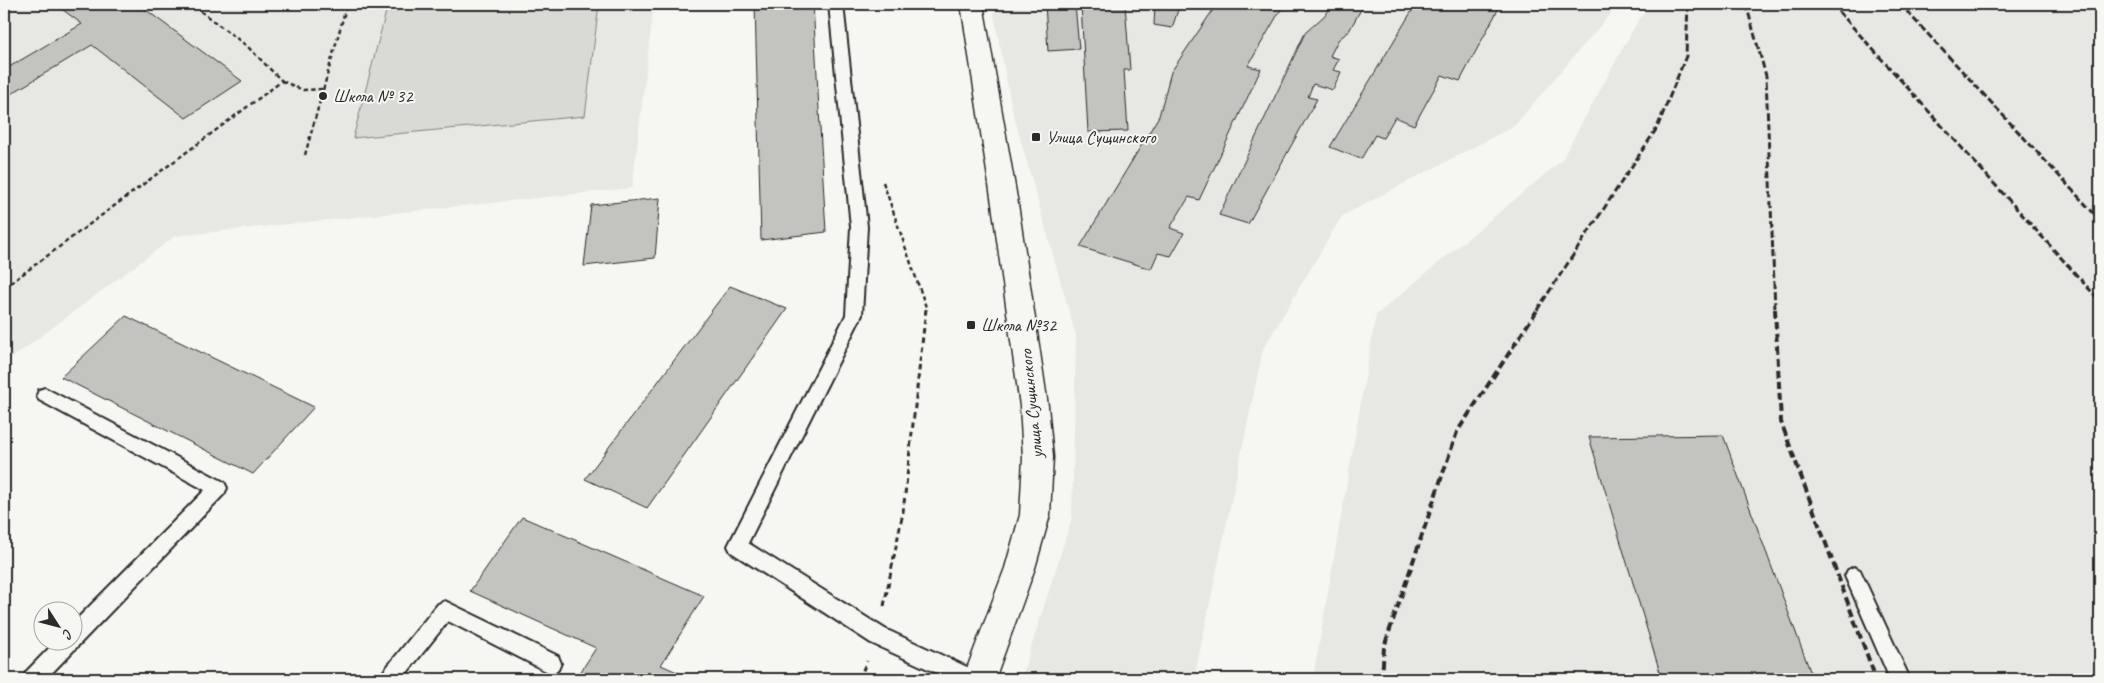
<svg xmlns="http://www.w3.org/2000/svg" width="2104" height="683" viewBox="0 0 2104 683" font-family="Caveat,sans-serif">
<style>
.built{fill:#e7e7e3}
.green{fill:#d9d9d5;stroke:#828280}
.building{fill:#c3c3c0;stroke:#2b2b2b}
.lines{fill:none;stroke-linecap:round;stroke-linejoin:round}
.lane-casing{stroke:#2b2b2b;stroke-width:4}
.secondary-casing{stroke:#2b2b2b;stroke-width:3}
.path-far1{stroke:#2b2b2b;stroke-width:2.5;stroke-dasharray:4.5 3;stroke-linecap:butt}
.path{stroke:#2b2b2b;stroke-width:3;stroke-dasharray:5.5 4;stroke-linecap:butt}
.lane{fill:#f6f6f2;fill-rule:evenodd}
.secondary{fill:#f6f6f2;fill-rule:evenodd}
.rail-far1{stroke:#2b2b2b;stroke-width:3;stroke-dasharray:7 3;stroke-linecap:butt}
.rail{stroke:#2b2b2b;stroke-width:4;stroke-dasharray:8 4;stroke-linecap:butt}
.poi-dot{fill:#2b2b2b;stroke:#f6f6f2;stroke-width:2}
.labels{text-anchor:middle;stroke-width:4;stroke-linejoin:round;paint-order:stroke}
.poi-label{font-size:18px;fill:#2b2b2b;stroke:#f6f6f2;text-anchor:start}
.street-label{font-size:18px;fill:#2b2b2b;stroke:#f6f6f2}
</style>
<rect width="100%" height="100%" fill="#f6f6f2"/>
<filter id="ink" filterUnits="userSpaceOnUse"><feTurbulence type="fractalNoise" baseFrequency=".02" numOctaves="2"/><feDisplacementMap in="SourceGraphic" scale="10" xChannelSelector="R" yChannelSelector="G"/><feConvolveMatrix kernelMatrix="1 2 1 2 8 2 1 2 1" color-interpolation-filters="sRGB"/></filter>
<g filter="url(#ink)">
<g class="built">
<path d="M4 4H654L632 188 175 236 4 364Z"/>
<path d="M992 4H1619L1514 126 1342 216 1263 349 1194 679H1021L1072 518 1076 336 1012 109Z"/>
<path d="M1652 4H2100V679H1313L1376 315 1561 161 1639 19Z"/>
</g>
<path class="green" d="M388 4H599L585 116 353 138Z"/>
<g class="building">
<path d="M55 4H138L242 81 186 118 92 45 4 98V70L82 24Z"/>
<path d="M755 4H813L826 232 761 240Z"/>
<path d="M1045 4H1075L1079 49 1048 51Z"/>
<path d="M1081 4H1125L1130 70H1124L1128 131 1088 132Z"/>
<path d="M1155 4H1180L1172 28 1154 25Z"/>
<path d="M1217 4H1284L1248 66 1261 69 1199 200 1189 197 1170 228 1184 233 1171 256 1158 253 1151 269 1080 247 1159 116 1171 72Z"/>
<path d="M1331 4H1364L1349 31 1338 40 1330 56 1339 59 1333 70 1341 72 1333 90 1313 84 1308 97 1317 99 1248 224 1219 215 1305 33 1325 15Z"/>
<path d="M1416 4H1501L1460 81 1442 75 1414 125 1395 117 1383 138 1375 135 1361 159 1330 147Z"/>
<path d="M660 198 655 258 584 266 591 205Z"/>
<path d="M730 286 787 309 647 508 585 479Z"/>
<path d="M126 316 314 407 253 474 61 377Z"/>
<path d="M1723 435 1813 679H1662L1589 437Z"/>
<path d="M522 517 704 596 661 665 693 679H576L596 648 470 591Z"/>
</g>
<g class="lines">
<g class="lane-casing">
<g id="lane">
<path d="M829 4H843L867 227 862 315 748 543 885 629 978 672 981 679H950L871 643 731 552 728 546 846 315 851 227Z"/>
<path d="M45 388 224 482 227 488 224 494 46 679H23L26 672 57 640H72V624L205 490 39 400 37 395 39 390Z"/>
<path d="M1854 567 1860 570 1910 679H1890L1845 576 1848 570Z"/>
<path d="M445 601 558 656 561 663 558 670 551 673 544 670 448 621 402 679H380L383 672 438 604Z"/>
</g>
</g>
<g class="secondary-casing">
<path id="secondary" d="M961 4H983L1018 204 1048 406 1053 457 1050 515 1035 568 995 679H963L1005 568 1020 515 1023 457 1020 406 992 204Z"/>
</g>
<g class="path-far1">
<path d="M282 81 303 90 323 89"/>
<path d="M305 155 347 4"/>
<path d="M883 182 927 310"/>
<path d="M4 288 282 81 247 46 191 4"/>
</g>
<g class="path">
<path d="M884 606 903 512 926 309"/>
<path d="M859 679 867 661"/>
</g>
<use href="#lane" class="lane"/>
<use href="#secondary" class="secondary"/>
<g class="rail-far1">
<path d="M1746 4 1766 76 1775 310"/>
<path d="M1832 4 2100 301"/>
<path d="M1900 4 2100 220"/>
<path d="M1537 310 1657 128 1686 56 1688 4"/>
</g>
<g class="rail">
<path d="M1775 309 1781 422 1876 679"/>
<path d="M1382 679 1384 647 1457 432 1538 309"/>
</g>
</g>
</g>
<g class="poi-dot">
<circle cx="323" cy="96" r="5"/>
<rect x="1031" y="132" width="10" height="10" rx="2.5"/>
<rect x="966" y="320" width="10" height="10" rx="2.5"/>
</g>
<g class="labels">
<g class="poi-label">
<text x="333" y="102">Школа № 32</text>
<text x="1046" y="143">Улица Сущинского</text>
<text x="981" y="331">Школа №32</text>
</g>
<g class="street-label">
<text transform="translate(1031 404) rotate(-96)" y="6">улица Сущинского</text>
</g>
</g>
<rect width="2104" height="683" fill="none" stroke="#f6f6f2" stroke-width="20"/>
<rect x="10" y="10" width="2084" height="663" fill="none" stroke="#2b2b2b" stroke-width="2" filter="url(#ink)"/>
<g transform="translate(58 626) rotate(126)"><circle r="24" fill="#f6f6f2" stroke="#a5a5a2"/>
<path d="M0-4L9 19L0 12L-9 19Z" fill="#2b2b2b"/>
<text y="-8" font-size="14" font-weight="bold" text-anchor="middle" fill="#2b2b2b">С</text>
</g>
</svg>
